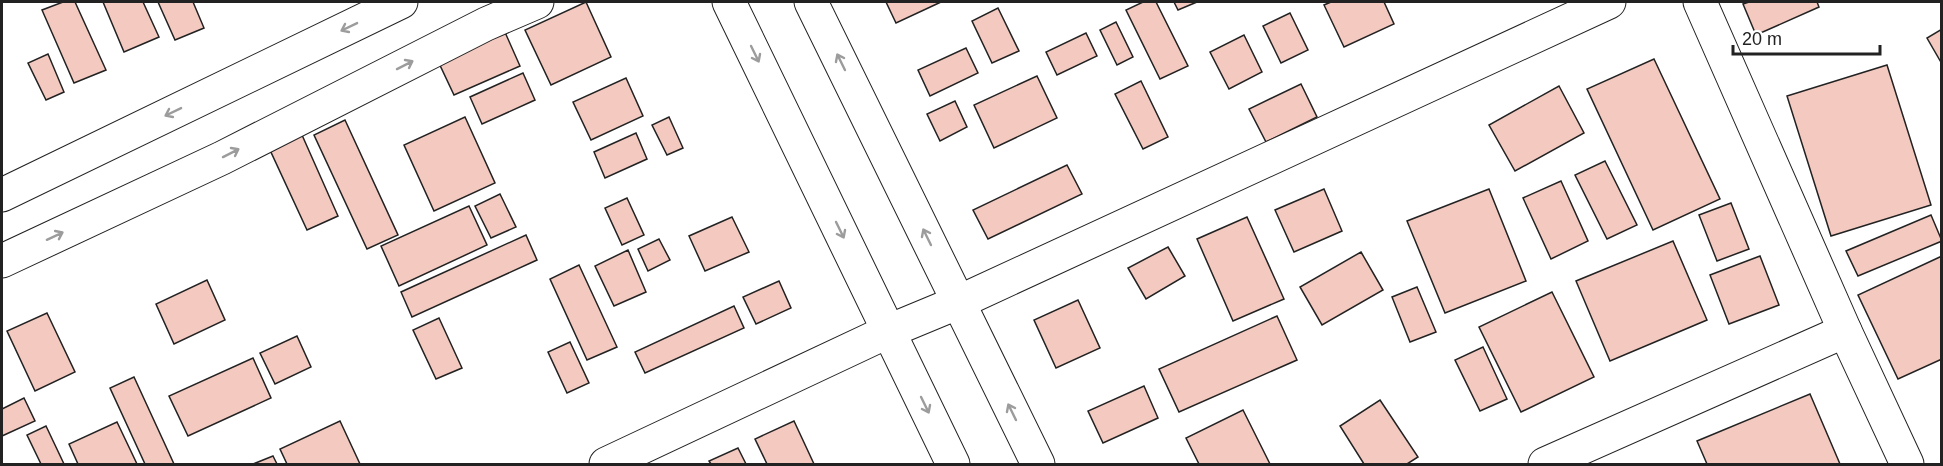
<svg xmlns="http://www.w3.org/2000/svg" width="1943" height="466" viewBox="0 0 1943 466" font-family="Arial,sans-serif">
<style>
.building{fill:#f3c9c0;stroke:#222;stroke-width:1.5}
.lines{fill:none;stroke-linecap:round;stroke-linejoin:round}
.street-casing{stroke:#222;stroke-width:35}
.secondary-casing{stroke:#222;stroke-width:35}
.street{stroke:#fff;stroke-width:33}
.secondary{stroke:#fff;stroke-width:33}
.oneway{stroke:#9c9c9c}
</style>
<rect width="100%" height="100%" fill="#fff"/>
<g class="building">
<path d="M63 2H75L106 70 74 83 42 10Z"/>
<path d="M103 2H143L159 37 124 52Z"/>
<path d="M158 2H193L204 28 175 40Z"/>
<path d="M586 2 611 57 551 85 525 30Z"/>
<path d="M886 2H941L896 23Z"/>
<path d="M1143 2H1156L1188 66 1160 79 1126 10Z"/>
<path d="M1174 2H1197L1178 10Z"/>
<path d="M1331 2H1384L1394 24 1344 47 1324 5Z"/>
<path d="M1749 2H1817L1819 7 1756 35 1743 4Z"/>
<path d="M998 8 1019 51 992 63 972 21Z"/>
<path d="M1290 13 1308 50 1281 63 1263 26Z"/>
<path d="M1116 22 1133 57 1117 65 1100 30Z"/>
<path d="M1942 29V64L1927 38Z"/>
<path d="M504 30 520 66 454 95 438 61Z"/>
<path d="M1086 33 1097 56 1057 75 1046 52Z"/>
<path d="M1244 35 1262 72 1229 89 1210 52Z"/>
<path d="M966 48 978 73 930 96 918 70Z"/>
<path d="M48 54 64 92 46 100 28 63Z"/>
<path d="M1654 59 1720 199 1653 230 1587 89Z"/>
<path d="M1887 65 1931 205 1831 236 1787 96Z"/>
<path d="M523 73 535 100 482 124 470 97Z"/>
<path d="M1037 76 1057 118 994 148 974 105Z"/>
<path d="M626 78 643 116 591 140 573 102Z"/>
<path d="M1141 81 1168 137 1143 149 1115 94Z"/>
<path d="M1301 84 1317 117 1266 142 1249 109Z"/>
<path d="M1559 86 1584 133 1515 171 1489 125Z"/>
<path d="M955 101 967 127 940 141 927 114Z"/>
<path d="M465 117 495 183 434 211 404 145Z"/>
<path d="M669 117 683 148 667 155 652 125Z"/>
<path d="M345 120 398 235 367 249 314 135Z"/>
<path d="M636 133 647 159 605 178 594 152Z"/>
<path d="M302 135 338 216 307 230 270 150Z"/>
<path d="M1605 161 1637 225 1607 239 1575 175Z"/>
<path d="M1067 165 1082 194 988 239 973 210Z"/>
<path d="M1561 181 1588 241 1551 259 1523 198Z"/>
<path d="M1324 189 1342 231 1294 252 1275 210Z"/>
<path d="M1489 189 1526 281 1445 313 1407 221Z"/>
<path d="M500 194 516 227 491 238 475 206Z"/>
<path d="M627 198 644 235 622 245 605 208Z"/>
<path d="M1731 203 1749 249 1717 261 1699 215Z"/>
<path d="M469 206 487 245 399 286 381 246Z"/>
<path d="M1931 215 1942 241 1858 276 1846 251Z"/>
<path d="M732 217 749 252 705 271 689 236Z"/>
<path d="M1247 217 1284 299 1233 321 1197 239Z"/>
<path d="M526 235 537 260 412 317 401 292Z"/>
<path d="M659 239 670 260 648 271 638 249Z"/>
<path d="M1673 241 1707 320 1610 361 1576 281Z"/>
<path d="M1168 247 1185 276 1146 299 1128 268Z"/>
<path d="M628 250 646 292 614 306 595 266Z"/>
<path d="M1361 252 1383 290 1322 325 1300 287Z"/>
<path d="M1760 256 1779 305 1729 324 1710 275Z"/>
<path d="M1942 256V359L1898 379 1858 295Z"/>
<path d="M579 265 617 347 587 360 550 279Z"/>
<path d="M207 280 225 320 174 344 156 304Z"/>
<path d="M779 281 791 308 756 324 743 297Z"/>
<path d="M1417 287 1436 332 1410 342 1392 297Z"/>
<path d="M1552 292 1594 377 1521 412 1479 327Z"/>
<path d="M1078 300 1100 348 1056 368 1034 320Z"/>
<path d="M734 306 744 328 645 373 635 352Z"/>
<path d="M47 313 75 372 35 391 7 331Z"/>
<path d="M1277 316 1297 360 1179 412 1159 369Z"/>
<path d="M439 318 462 368 436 379 413 330Z"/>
<path d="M297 336 311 367 275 384 260 353Z"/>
<path d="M570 342 589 383 567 393 548 352Z"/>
<path d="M1483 347 1507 399 1480 411 1455 360Z"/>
<path d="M253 358 271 398 188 436 169 396Z"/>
<path d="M134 377 174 464H145L110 388Z"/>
<path d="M1144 386 1158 418 1103 443 1088 411Z"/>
<path d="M1810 394 1840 464H1707L1697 441Z"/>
<path d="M24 398 35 421 2 436V409Z"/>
<path d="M1380 400 1418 457 1407 464H1364L1340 426Z"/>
<path d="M1243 410 1270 464H1199L1186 438Z"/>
<path d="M340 421 360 464H287L280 449Z"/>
<path d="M794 421 814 464H767L755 439Z"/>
<path d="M117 422 137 464H78L69 444Z"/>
<path d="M46 426 64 464H41L27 435Z"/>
<path d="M738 448 746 464H711L709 461Z"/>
<path d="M273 456 277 464H253Z"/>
</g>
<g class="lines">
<g class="street-casing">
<g id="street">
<path d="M1700 2 1845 331 1907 464"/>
<path d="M606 464 889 331 959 302 1609 2"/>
<path d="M1545 464 1845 331"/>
</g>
</g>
<g class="secondary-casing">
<g id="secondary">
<path d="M729 2 953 464"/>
<path d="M811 2 1038 464"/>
<path d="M2 195 401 2"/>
<path d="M2 261 222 158 486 24 537 2"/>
</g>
</g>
<use href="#street" class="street"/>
<use href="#secondary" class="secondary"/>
</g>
<defs><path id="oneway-shaft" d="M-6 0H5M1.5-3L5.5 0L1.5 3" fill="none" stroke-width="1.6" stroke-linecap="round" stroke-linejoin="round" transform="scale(1.5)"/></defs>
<g class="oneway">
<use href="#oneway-shaft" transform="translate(349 27) rotate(154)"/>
<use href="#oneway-shaft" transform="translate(755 54) rotate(64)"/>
<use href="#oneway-shaft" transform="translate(841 62) rotate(-116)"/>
<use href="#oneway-shaft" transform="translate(405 65) rotate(-27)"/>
<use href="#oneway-shaft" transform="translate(173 112) rotate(154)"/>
<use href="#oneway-shaft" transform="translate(231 153) rotate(-27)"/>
<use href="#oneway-shaft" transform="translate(840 230) rotate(64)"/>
<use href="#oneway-shaft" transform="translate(55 236) rotate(-25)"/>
<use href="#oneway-shaft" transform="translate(927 237) rotate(-116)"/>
<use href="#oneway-shaft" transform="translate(925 405) rotate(64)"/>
<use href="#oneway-shaft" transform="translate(1012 412) rotate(-116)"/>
</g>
<rect width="1943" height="466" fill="none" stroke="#222222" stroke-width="6"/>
<path d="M1733 45v9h147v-9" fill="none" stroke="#222222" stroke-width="3"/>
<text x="1742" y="45" font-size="18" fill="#222222" stroke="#ffffff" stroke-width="4.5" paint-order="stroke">20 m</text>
</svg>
